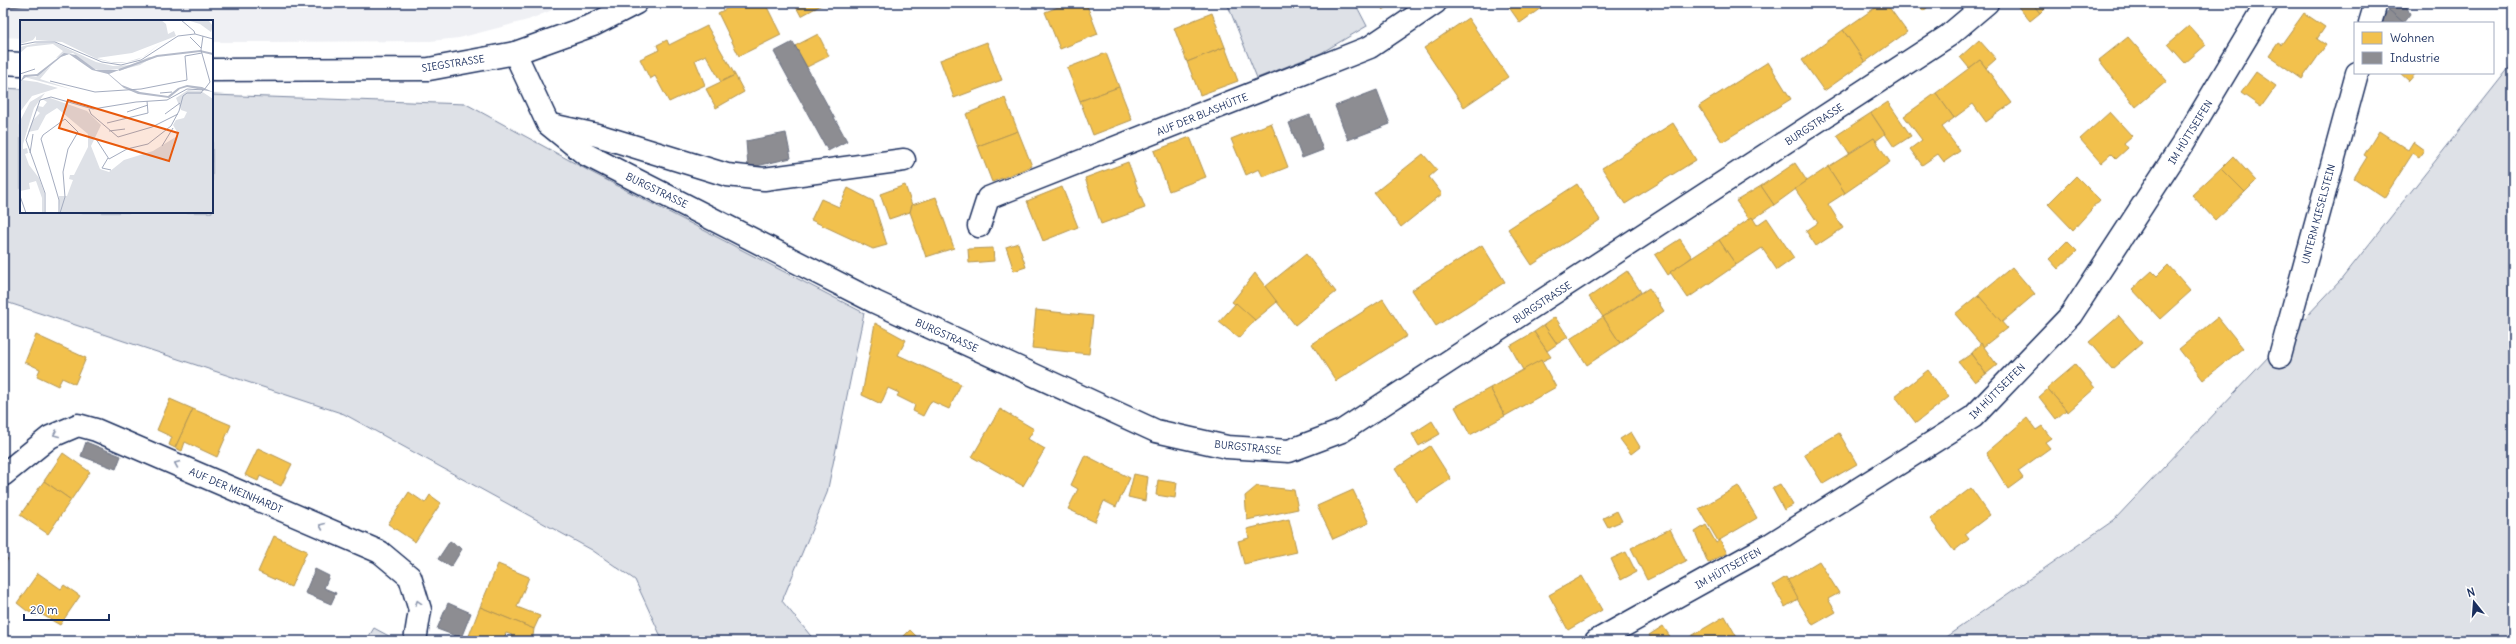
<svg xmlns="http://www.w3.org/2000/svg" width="2516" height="644" viewBox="0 0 2516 644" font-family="Delius,sans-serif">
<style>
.built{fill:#eff0f4}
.green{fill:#dee1e7;stroke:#7c88a2}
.homes{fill:#f2c14e;stroke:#b29553}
.industry{fill:#8d8d92;stroke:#6b7182}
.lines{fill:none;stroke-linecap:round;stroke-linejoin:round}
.minor-casing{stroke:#1b2f5e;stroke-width:25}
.tertiary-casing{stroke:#1b2f5e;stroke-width:25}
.minor{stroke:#fff;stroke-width:22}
.tertiary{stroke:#fff;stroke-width:22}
.oneway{stroke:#8d97ae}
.labels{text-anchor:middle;stroke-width:4;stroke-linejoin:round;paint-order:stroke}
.street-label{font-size:10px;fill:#1b2f5e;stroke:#fff}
.inset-river{fill:none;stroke:#b5bbca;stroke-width:2}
.inset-road{fill:none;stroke:#a4acbf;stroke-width:1}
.view{fill:#e8590c;fill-opacity:0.15;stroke:#e8590c;stroke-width:2}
.inset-edge{fill:none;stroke:#1b2f5e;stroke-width:2}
</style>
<rect width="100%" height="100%" fill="#fff"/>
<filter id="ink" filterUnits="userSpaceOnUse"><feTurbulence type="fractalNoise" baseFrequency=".025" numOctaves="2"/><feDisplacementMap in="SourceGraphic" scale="8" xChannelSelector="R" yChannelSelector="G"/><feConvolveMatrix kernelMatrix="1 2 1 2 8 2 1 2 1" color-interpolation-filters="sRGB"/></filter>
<g filter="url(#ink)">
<path class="built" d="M3 3H569L528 20 459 38 430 41 267 42H212V21H21V38L3 37Z"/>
<g class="green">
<path d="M1227 3H1355L1367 26 1321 53 1257 78Z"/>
<path d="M2513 63V641H1940L2114 520 2340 281Z"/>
<path d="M3 88 21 89V212H212V95L466 104 591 172 864 313 827 493 782 601 815 641H663L635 580 592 550 344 414 3 301Z"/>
<path d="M374 628 398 641H366Z"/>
</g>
<g class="homes">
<path d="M738 3H765L781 35 739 56 718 13Z"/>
<path d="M794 3H825L801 16Z"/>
<path d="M875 3H886L878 7Z"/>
<path d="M1069 3H1086L1098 34 1060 49 1045 12Z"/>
<path d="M1379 3H1393L1383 10Z"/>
<path d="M1506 3H1548L1520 23Z"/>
<path d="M1882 3H1886L1907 32 1865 62 1843 30Z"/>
<path d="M1917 3H1933L1923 11Z"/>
<path d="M2015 3H2032L2040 13 2030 21Z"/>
<path d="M2032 3H2048L2049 4 2040 13Z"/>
<path d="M1212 13 1225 47 1187 62 1174 28Z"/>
<path d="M2304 13 2325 27 2317 39 2326 45 2302 79 2269 56 2278 43 2281 45Z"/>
<path d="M1468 18 1508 77 1464 107 1424 48Z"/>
<path d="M707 26 735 75 721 82 706 55 695 60 705 85 669 102 655 76 650 79 640 59 659 50 657 45 667 40 669 45Z"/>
<path d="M2189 26 2206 45 2185 63 2168 44Z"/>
<path d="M1843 30 1865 62 1824 91 1802 60Z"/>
<path d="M818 34 829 56 807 67 795 46Z"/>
<path d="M2128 37 2167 81 2136 107 2099 60Z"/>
<path d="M1979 40 1996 59 1986 68 1980 60 1969 68 1960 57Z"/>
<path d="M987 42 1002 80 954 98 940 60Z"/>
<path d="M1225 47 1238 81 1200 95 1187 62Z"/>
<path d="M1106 53 1119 87 1080 101 1067 68Z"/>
<path d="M1980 60 2012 103 1986 122 1973 104 1954 118 1936 93Z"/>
<path d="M1768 62 1791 99 1722 142 1699 106Z"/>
<path d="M2256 72 2276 86 2261 107 2241 93Z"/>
<path d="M2400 73H2416L2409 81Z"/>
<path d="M735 75 744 92 716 108 706 89Z"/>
<path d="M1119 87 1132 120 1093 135 1080 101Z"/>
<path d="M1936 93 1954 118 1942 127 1960 151 1944 162 1938 154 1922 165 1910 149 1922 140 1904 116Z"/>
<path d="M1005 98 1018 131 978 146 966 114Z"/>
<path d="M1888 102 1911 136 1894 147 1871 113Z"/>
<path d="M2110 112 2132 136 2124 143 2128 148 2116 159 2111 154 2101 163 2080 139Z"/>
<path d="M1871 113 1885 134 1876 141 1874 138 1862 146 1861 145 1849 153 1837 135Z"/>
<path d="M1271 123 1288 167 1263 177 1259 169 1246 175 1231 139Z"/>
<path d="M1673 123 1696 160 1625 204 1602 168Z"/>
<path d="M1018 131 1032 166 992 182 978 146Z"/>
<path d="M2379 131 2408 150 2413 142 2424 150 2419 157 2413 153 2384 198 2354 178 2367 157 2364 155Z"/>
<path d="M1190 137 1206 177 1169 191 1154 151Z"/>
<path d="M1874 138 1890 162 1845 193 1828 167Z"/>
<path d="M1423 154 1437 170 1429 177 1442 194 1401 227 1374 193Z"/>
<path d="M2233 156 2256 181 2245 192 2221 168Z"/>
<path d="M1128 162 1145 208 1101 224 1085 178Z"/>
<path d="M1795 163 1807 181 1774 205 1761 186Z"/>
<path d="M1828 167 1845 193 1828 204 1843 228 1816 246 1806 231 1818 223 1795 189Z"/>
<path d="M2221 168 2245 192 2215 220 2192 195Z"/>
<path d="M2076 176 2100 200 2073 230 2048 204Z"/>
<path d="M1577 184 1600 220 1532 265 1508 229Z"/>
<path d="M905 185 912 205 910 212 889 219 880 194Z"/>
<path d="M1761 186 1774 205 1753 219H1749L1736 201Z"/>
<path d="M1062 187 1078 227 1043 241 1027 201Z"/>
<path d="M848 188 873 201 887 245 873 249 811 220 821 199 839 207Z"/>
<path d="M936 197 954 248 926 257 910 212 912 205Z"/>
<path d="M1752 217 1757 225 1767 218 1794 258 1777 270 1762 248 1736 265 1719 240Z"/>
<path d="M1680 239 1692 257 1668 275 1655 255Z"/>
<path d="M1719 240 1736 265 1688 298 1670 272Z"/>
<path d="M2067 241 2077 251 2058 269 2049 259Z"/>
<path d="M1018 243 1026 267 1014 271 1006 247Z"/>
<path d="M1482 245 1505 282 1436 326 1412 290Z"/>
<path d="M993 248 994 261 969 263 968 249Z"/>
<path d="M1306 254 1336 292 1295 325 1265 287Z"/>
<path d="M2168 265 2191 291 2160 319 2132 289 2152 271 2157 276Z"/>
<path d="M2012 267 2035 294 2001 323 1978 295Z"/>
<path d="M1627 271 1641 292 1603 317 1589 297Z"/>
<path d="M1255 273 1277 302 1255 320 1232 302Z"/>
<path d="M1649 288 1664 311 1620 343 1603 317Z"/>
<path d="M1978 295 2007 328 1983 347 1955 314Z"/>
<path d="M1383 299 1407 336 1336 381 1312 344Z"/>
<path d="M1236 303 1255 320 1239 338 1219 322Z"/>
<path d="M1036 310 1093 316 1089 354 1032 348Z"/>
<path d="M2119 316 2142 343 2112 369 2089 342Z"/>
<path d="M1555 317 1568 337 1557 344 1544 325Z"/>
<path d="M1603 317 1620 343 1587 365 1570 339Z"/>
<path d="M2218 317 2243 348 2203 380 2179 349Z"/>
<path d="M875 323 906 340 898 355 961 384 949 409 931 401 923 416 913 411 915 405 897 396 899 393 888 388 881 404 862 395Z"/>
<path d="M1544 325 1557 344 1547 351 1534 332Z"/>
<path d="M1534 332 1551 357 1523 370 1510 346Z"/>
<path d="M36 335 86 358 75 384 62 378 58 386 37 376 40 369 25 362Z"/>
<path d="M1981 343 1997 365 1986 374 1971 354Z"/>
<path d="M1971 354 1986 374 1975 382 1959 362Z"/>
<path d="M1541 360 1556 387 1505 416 1490 388Z"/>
<path d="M2075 364 2095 388 2068 412 2047 388Z"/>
<path d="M1928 370 1949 397 1916 423 1895 396Z"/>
<path d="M1490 388 1505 416 1470 435 1455 407Z"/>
<path d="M2048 389 2066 410 2056 419 2039 397Z"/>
<path d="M170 399 193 409 175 448 169 445 172 437 157 430Z"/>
<path d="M193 409 231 425 217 457 185 442 182 451 175 448Z"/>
<path d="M1000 409 1034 429 1028 439 1045 449 1023 486 972 457Z"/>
<path d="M2027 418 2036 430 2042 426 2051 438 2045 442 2050 448 2018 471 2023 478 2008 489 1986 453Z"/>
<path d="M1432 421 1440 434 1419 446 1412 434Z"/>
<path d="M1631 432 1640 447 1631 454 1620 439Z"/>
<path d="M1839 433 1857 464 1823 484 1804 454Z"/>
<path d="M1430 446 1451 479 1416 502 1395 469Z"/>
<path d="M258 448 292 464 281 486 260 476 258 481 245 475Z"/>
<path d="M63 453 90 472 71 500 44 481Z"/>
<path d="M1085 455 1130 478 1116 507 1104 501 1095 522 1068 509 1078 489 1071 485Z"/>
<path d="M1134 474 1148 477 1145 501 1128 497Z"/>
<path d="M1158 480 1177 483 1175 498 1156 495Z"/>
<path d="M44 481 71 500 48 534 20 515Z"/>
<path d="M1780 484 1793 505 1784 510 1772 488Z"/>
<path d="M1257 486 1294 490 1298 509 1247 520 1245 496Z"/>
<path d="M1738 486 1757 518 1718 541 1699 509Z"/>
<path d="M1971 488 1990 515 1965 534 1969 539 1954 551 1930 519Z"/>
<path d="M1353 490 1369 523 1333 539 1317 506Z"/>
<path d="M409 492 425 503 430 495 441 503 415 542 388 524Z"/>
<path d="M1617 511 1622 521 1608 527 1603 518Z"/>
<path d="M1289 519 1297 552 1244 564 1238 541 1249 538 1247 529Z"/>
<path d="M1706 525 1716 543 1720 540 1727 553 1708 563 1695 532Z"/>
<path d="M1670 529 1686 561 1647 580 1631 548Z"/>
<path d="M274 536 307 551 291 587 258 572Z"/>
<path d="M1626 552 1636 572 1621 580 1611 559Z"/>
<path d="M3 556 8 559 3 567Z"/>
<path d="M1819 561 1839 593 1828 599 1836 612 1813 625 1786 581Z"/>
<path d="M498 564 529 577 517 607 540 616 534 629 480 607Z"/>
<path d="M38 573 61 589 64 585 80 596 60 625 39 613 37 616 27 611 17 603Z"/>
<path d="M1582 576 1602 610 1568 630 1549 595Z"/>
<path d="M1786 577 1798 599 1785 607 1773 585Z"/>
<path d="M480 607 534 629 533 636 529 641H512L509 640 512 635 506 633 503 641H467Z"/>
<path d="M1725 616 1739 641H1690L1688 638Z"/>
<path d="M1663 626 1673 641H1652L1649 635Z"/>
<path d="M910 630 921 641H899Z"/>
</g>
<g class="industry">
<path d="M3 3H43L3 8Z"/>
<path d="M2384 3H2405L2410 14 2403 23 2382 5Z"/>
<path d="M2389 10 2404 23H2381L2379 22Z"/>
<path d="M793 42 847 141 828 151 774 52Z"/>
<path d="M1377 90 1390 124 1348 140 1335 106Z"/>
<path d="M1310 115 1323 150 1302 158 1289 123Z"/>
<path d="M786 133 791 158 748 168 746 141Z"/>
<path d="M86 442 121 456 116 469 81 456Z"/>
<path d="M450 541 462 549 451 567 438 559Z"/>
<path d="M315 569 329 576 324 588 336 593 331 604 305 593Z"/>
<path d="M448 603 471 613 461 638 437 629Z"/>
</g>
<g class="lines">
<g class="minor-casing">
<g id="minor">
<path d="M2370 23 2376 3"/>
<path d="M515 53 548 124 585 154 875 302 1156 431 1227 447 1289 451 1342 431 1948 36 1987 3"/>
<path d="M551 125 597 135 727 175 764 179 904 160"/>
<path d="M979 226 988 198 1370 47 1435 3"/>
<path d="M2280 356 2357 73"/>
<path d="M3 475 50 437 78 425 96 430 380 552 410 577 420 610 415 641"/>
<path d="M1596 641 1771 544 1973 417 2071 315 2182 145 2267 3"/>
</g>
</g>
<g class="tertiary-casing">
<g id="tertiary">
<path d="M3 63 21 64"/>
<path d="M212 70 429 69 515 53 593 25 636 3"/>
</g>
</g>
<use href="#minor" class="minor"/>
<use href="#tertiary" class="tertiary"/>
</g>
<defs><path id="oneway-chevron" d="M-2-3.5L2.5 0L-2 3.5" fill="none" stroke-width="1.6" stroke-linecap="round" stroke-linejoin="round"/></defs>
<g class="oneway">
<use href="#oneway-chevron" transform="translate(56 434) rotate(157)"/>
<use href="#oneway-chevron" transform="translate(177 464) rotate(-157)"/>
<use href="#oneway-chevron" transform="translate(322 526) rotate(-157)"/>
<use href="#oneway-chevron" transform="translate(418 603) rotate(-107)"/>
</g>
</g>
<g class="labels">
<g class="street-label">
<text transform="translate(453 63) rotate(-9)" y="4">SIEGSTRASSE</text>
<text transform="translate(1202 114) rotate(-22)" y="4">AUF DER BLASHÜTTE</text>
<text transform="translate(1814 124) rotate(-33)" y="4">BURGSTRASSE</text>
<text transform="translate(2190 132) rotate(-58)" y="4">IM HÜTTSEIFEN</text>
<text transform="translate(657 190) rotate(26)" y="4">BURGSTRASSE</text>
<text transform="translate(2318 214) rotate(-75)" y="4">UNTERM KIESELSTEIN</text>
<text transform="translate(1542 302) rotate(-33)" y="4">BURGSTRASSE</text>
<text transform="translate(947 335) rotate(24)" y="4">BURGSTRASSE</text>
<text transform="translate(1997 391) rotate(-45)" y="4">IM HÜTTSEIFEN</text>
<text transform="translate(1248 447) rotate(6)" y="4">BURGSTRASSE</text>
<text transform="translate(236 490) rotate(23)" y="4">AUF DER MEINHARDT</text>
<text transform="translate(1728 568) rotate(-29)" y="4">IM HÜTTSEIFEN</text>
</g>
</g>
<g transform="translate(20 20)">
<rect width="193" height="193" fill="#fff"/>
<path d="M0 0H141L146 4 148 14 154 11 156 16 112 33 77 38 91 42H107L123 37 142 22 125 36 117 40 102 43H94L77 39 42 22 16 20V16L13 20 0 24ZM188 0 193 6 191 12 180 4 170 1ZM17 23H36L76 42 93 46 111 45 129 37H133L120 45 97 51 98 49 82 51 74 49 53 33 36 38 43 31 33 24 7 27 0 33V27ZM31 46 20 59 54 70 4 57H16ZM2 60 17 62 38 68 12 76 0 92V62ZM168 70 181 71 193 79V193H40L39 176H47L53 160 49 159 50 155H54L68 127V114L37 88 26 95 18 110 8 112 13 100 20 93 16 90 18 86 23 87 27 82 22 79 30 78 67 91 81 105 71 126 80 149 89 152 104 140 133 131 159 115 153 105 156 100 164 98 167 92 161 90 156 78ZM25 73 14 88 3 124V129L7 128 8 133 5 134 9 145 19 158 24 172V193H22V178L16 161 9 163 10 169 0 171V101L10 82Z" fill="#dee1e7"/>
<path d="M44 33 56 35 76 50H99L89 54 102 65 120 72 148 76 158 68 167 65 182 67 193 72 167 67 160 69 149 78 118 74 104 68 88 54 72 50 49 34 41 37 18 56 6 57 0 62 4 55 17 54Z" fill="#b5bbca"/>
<path class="inset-river" d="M99 50 137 36 180 31 193 34"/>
<path class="inset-road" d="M161 0 174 11 175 14M170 17 181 28M0 25 15 22H35L82 42 101 45 121 40 158 16 175 14 193 19M0 54 15 49M30 61 75 72 121 69 167 60 165 36 182 33M140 73 152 72M69 89 71 94 98 117 132 107 158 94M107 92 128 85M145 94 160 83M87 103 128 93 127 81M89 111 105 109M76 119 89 139 107 129 128 124 151 106 159 91 163 76 167 73H181L183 70M142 126 153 108M10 133 13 114M88 138 82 148 91 150M0 176 6 193M25 193V173L6 120 20 80 31 77 73 89 116 82 147 80 167 69 184 70 190 62 181 30 183 16M39 193V180L21 119 23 115 45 99 58 112 48 129 43 152 45 177 40 193"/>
<path class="view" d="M48 80 158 113 149 141 39 108Z"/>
<rect width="193" height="193" class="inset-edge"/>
</g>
<rect width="2516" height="644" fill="none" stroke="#fff" stroke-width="16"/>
<rect x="8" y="8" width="2500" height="628" fill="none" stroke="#1b2f5e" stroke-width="1.5" filter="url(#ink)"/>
<rect x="2354" y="22" width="140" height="52" fill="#ffffff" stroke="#a4acbf"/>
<rect x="2362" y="32" width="20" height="12" fill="#f2c14e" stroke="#a4acbf"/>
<text x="2390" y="42" font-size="12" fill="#1b2f5e">Wohnen</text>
<rect x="2362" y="52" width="20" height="12" fill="#8d8d92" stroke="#a4acbf"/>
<text x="2390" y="62" font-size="12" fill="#1b2f5e">Industrie</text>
<g transform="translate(2474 602) rotate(343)" stroke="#ffffff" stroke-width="3" paint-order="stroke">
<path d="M0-3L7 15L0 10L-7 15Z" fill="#1b2f5e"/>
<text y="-6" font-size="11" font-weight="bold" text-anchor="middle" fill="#1b2f5e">N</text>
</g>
<path d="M24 614v6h85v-6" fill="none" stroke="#1b2f5e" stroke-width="2"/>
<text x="30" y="614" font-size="12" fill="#1b2f5e" stroke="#ffffff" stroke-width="3" paint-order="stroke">20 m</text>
</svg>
